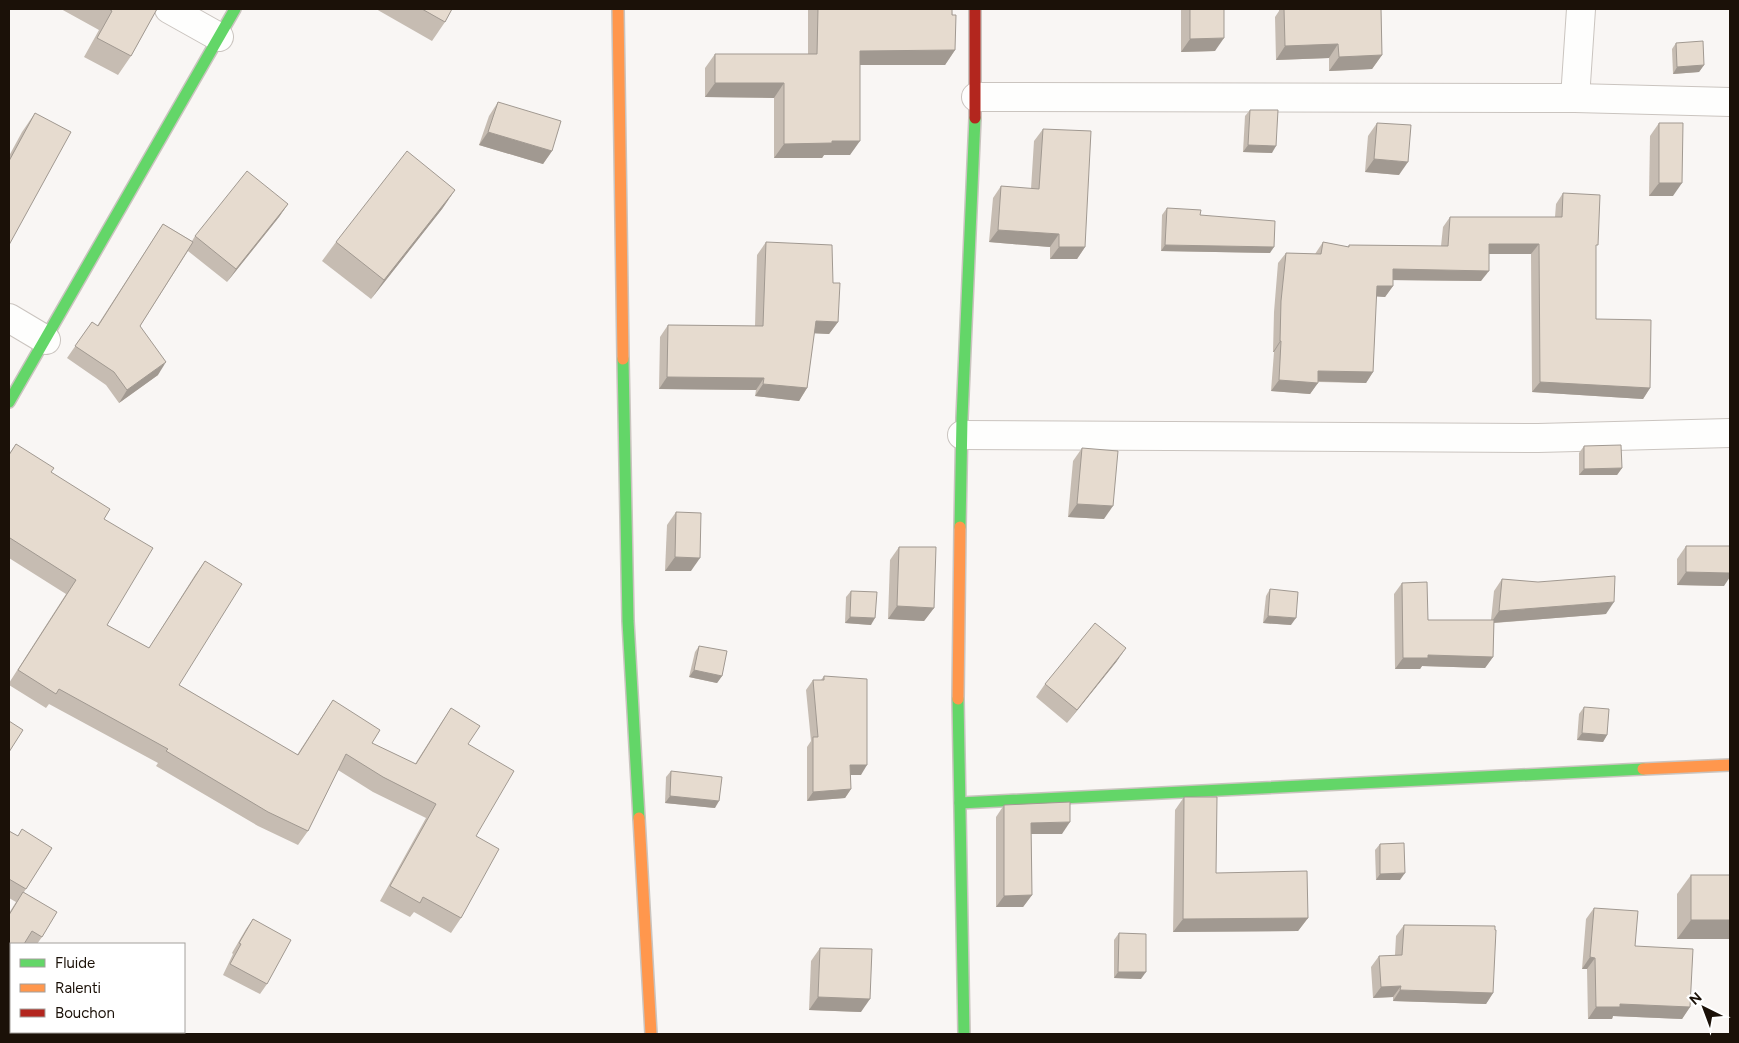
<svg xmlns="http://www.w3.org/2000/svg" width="1739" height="1043" viewBox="0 0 1739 1043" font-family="Figtree,sans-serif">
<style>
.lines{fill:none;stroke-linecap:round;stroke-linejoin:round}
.street-casing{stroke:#cac4bf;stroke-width:30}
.fast-casing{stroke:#cac4bf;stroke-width:14}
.slow-casing{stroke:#cac4bf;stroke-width:14}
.jam-casing{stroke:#cac4bf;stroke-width:14}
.street{stroke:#fefefd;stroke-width:28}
.fast{stroke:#63d668;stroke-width:11}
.slow{stroke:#ff974d;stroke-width:11}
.jam{stroke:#b3261e;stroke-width:11}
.wall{fill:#c6bcb2}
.shaded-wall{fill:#a19991}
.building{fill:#e6dbcf;stroke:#a19991}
</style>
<rect width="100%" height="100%" fill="#f9f6f4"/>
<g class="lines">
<g class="street-casing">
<g id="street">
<path d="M169 9 219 37"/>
<path d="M976 97 1575 98 1730 102"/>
<path d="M1575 98 1581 9"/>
<path d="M9 318 46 340"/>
<path d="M962 435 1538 438 1730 433"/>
</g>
</g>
<g class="fast-casing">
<g id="fast">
<path d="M623 359 628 621 639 818"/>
<path d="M9 402 235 9"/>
<path d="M960 527 962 418 975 118"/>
<path d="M958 699 964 1034"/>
<path d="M960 803 1643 769"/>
</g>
</g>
<g class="slow-casing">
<g id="slow">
<path d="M618 9 623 359"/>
<path d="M958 699 960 527"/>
<path d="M1643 769 1730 765"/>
<path d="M639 818 651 1034"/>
</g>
</g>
<g class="jam-casing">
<path id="jam" d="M975 9V118"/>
</g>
<use href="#street" class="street"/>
<use href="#fast" class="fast"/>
<use href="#slow" class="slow"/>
<use href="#jam" class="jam"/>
</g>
<g class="wall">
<path d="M61 9H157L131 56 118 75 84 57 99 30Z"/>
<path d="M376 9H452L445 22 432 41Z"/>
<path d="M808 9H952L955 50 945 65H860L850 155H824L822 158H774V98L705 97V68L715 54H808Z"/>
<path d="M1181 9H1224L1215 51 1181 52Z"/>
<path d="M1279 9H1381L1382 55 1372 69 1329 71V58L1276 60 1275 17 1279 11Z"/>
<path d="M1676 43 1704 65 1699 72 1673 74 1672 49Z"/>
<path d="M498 102 552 151 543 164 479 145 489 116Z"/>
<path d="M1250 110 1272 153 1243 152 1245 116Z"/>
<path d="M35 113 9 245V156L22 132Z"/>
<path d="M1377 123 1399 175 1365 172 1368 136Z"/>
<path d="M1659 123 1673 196H1649L1650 136Z"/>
<path d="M1043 129 1085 247 1077 259H1050V247L989 242 993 198 1001 186 1031 189 1034 141Z"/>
<path d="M455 190 442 209 371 299 322 261 336 242Z"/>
<path d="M1563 193 1596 247V319L1650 388 1643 399 1532 392 1531 254H1489L1481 281 1393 280V286L1385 297 1376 296 1373 372 1366 383 1318 382 1310 394 1271 391 1274 352H1273L1274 312 1278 263 1286 253 1315 254 1323 242 1348 247 1349 245 1441 246 1443 227 1450 217H1555L1556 204Z"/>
<path d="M288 204 279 217 227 282 188 251 140 326 158 375 119 403 106 385 67 358 92 322 97 326 163 224 192 241 195 236Z"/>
<path d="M1167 208 1200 215 1270 253 1161 251 1162 215Z"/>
<path d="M766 242 833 283 838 322 829 334 814 333 807 388 799 401 755 396 756 390 659 389 660 337 668 325 755 326 757 255Z"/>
<path d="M16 444 51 472 104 519 107 625 149 648 195 575 205 561 179 685 297 755 323 715 333 700 372 743 415 764 441 723 451 708 468 744 476 836 461 918 451 933 414 912 410 917 380 901 426 818 373 792 338 770 308 831 298 845 258 826 156 766 158 763 49 704 46 708 9 685V683L66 594 9 558V454Z"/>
<path d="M1584 446 1622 468 1617 475H1579V453Z"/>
<path d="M1082 448 1104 519 1068 517 1073 461Z"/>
<path d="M676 512 691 571H665L667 525Z"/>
<path d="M1686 546 1724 586 1677 585V559Z"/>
<path d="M899 547 934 608 924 621 888 619 890 560Z"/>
<path d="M1502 579 1606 614 1494 623 1493 657 1485 668 1422 666 1420 669H1395L1394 594 1402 583 1428 620H1491L1494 591Z"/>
<path d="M1270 589 1291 625 1263 623 1266 596Z"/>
<path d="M851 591 871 625 845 623 846 597Z"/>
<path d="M699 646 722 676 717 683 689 677 695 652Z"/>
<path d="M1117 661 1067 723 1036 697 1045 684Z"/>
<path d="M824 676 861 775H850L851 789 845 798 807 801V747L811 741 806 690 813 680H821Z"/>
<path d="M1584 707 1607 735 1603 742 1577 740 1579 714Z"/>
<path d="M671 771 715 808 665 803 666 777Z"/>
<path d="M1184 797 1216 873 1308 918 1298 931 1173 932 1175 810Z"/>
<path d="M1004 805 1062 834H1031L1032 895 1023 907H996V817Z"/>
<path d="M9 831 17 836 52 848 24 892 42 937 37 944H11L9 968V913L16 902 9 898Z"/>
<path d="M1380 844 1400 880H1376L1375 850Z"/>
<path d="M1691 875H1730V939H1677V894Z"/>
<path d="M1594 908 1635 946 1690 1007 1682 1019 1613 1016 1612 1019H1588L1587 969H1582L1586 919Z"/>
<path d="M253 919 267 984 260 994 223 975 233 954 232 953 246 929Z"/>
<path d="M1404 925 1493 993 1486 1004 1393 1001V997L1373 998 1371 967 1379 956 1395 955 1396 936Z"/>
<path d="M1119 933 1141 979 1114 978V940Z"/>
<path d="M820 948 861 1012 809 1010 811 961Z"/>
</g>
<g class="shaded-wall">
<path d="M1224 38 1215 51 1181 52 1190 39Z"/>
<path d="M1338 44 1329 58 1276 60 1285 46Z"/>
<path d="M955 50 945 65H850L860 51Z"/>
<path d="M1382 55 1372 69 1329 71 1339 57Z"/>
<path d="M1704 65 1699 72 1673 74 1677 67Z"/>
<path d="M715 83H784L774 98 705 97Z"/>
<path d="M488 132 552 151 543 164 479 145Z"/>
<path d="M832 141H860L850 155H824L822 158H774L784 144Z"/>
<path d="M1248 145 1276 146 1272 153 1243 152Z"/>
<path d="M1374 159 1408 162 1399 175 1365 172Z"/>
<path d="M1659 183H1682L1673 196H1649Z"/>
<path d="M455 190 442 209 371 299 384 280Z"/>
<path d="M288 204 279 217 227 282 236 269Z"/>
<path d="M998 230 1059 234 1050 247 989 242Z"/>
<path d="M1489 244H1539L1531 254H1482Z"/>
<path d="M1165 245 1274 247 1270 253 1161 251Z"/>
<path d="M1059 247H1085L1077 259H1050Z"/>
<path d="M1393 269 1489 271 1481 281 1386 280Z"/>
<path d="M1377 286H1393L1385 297 1369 296Z"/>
<path d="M816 321 838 322 829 334 807 333Z"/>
<path d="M1280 341H1281L1274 352H1273Z"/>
<path d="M166 362 158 375 119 403 127 390Z"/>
<path d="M1318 371 1373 372 1366 383 1311 381Z"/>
<path d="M667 377 764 378 756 390 659 389Z"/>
<path d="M1279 380 1318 383 1310 394 1271 391Z"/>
<path d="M1540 382 1650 388 1643 399 1532 392Z"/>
<path d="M763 384 807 388 799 401 755 396Z"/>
<path d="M1622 468 1617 475H1579L1584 469Z"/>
<path d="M1077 504 1113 506 1104 519 1068 517Z"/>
<path d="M675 557 700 558 691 571H665Z"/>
<path d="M1686 572 1730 573V577L1724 586 1677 585Z"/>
<path d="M1614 602 1606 614 1491 623 1499 611Z"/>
<path d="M897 606 934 608 924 621 888 619Z"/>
<path d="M1268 616 1296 618 1291 625 1263 623Z"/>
<path d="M850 617 875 618 871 625 845 623Z"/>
<path d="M1126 648 1117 661 1067 723 1077 710Z"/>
<path d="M1428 655 1493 657 1485 668 1422 666 1420 669H1395L1403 658Z"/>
<path d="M694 670 722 676 717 683 689 677Z"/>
<path d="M1582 733 1607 735 1603 742 1577 740Z"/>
<path d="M850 765H867L861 775H844Z"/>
<path d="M851 789 845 798 807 801 813 792Z"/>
<path d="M670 796 719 801 715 808 665 803Z"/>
<path d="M1070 822 1062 834H1023L1031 823Z"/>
<path d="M1405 873 1400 880H1376L1380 874Z"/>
<path d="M1032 895 1023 907H996L1004 896Z"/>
<path d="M1308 918 1298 931 1173 932 1183 919Z"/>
<path d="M1691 920H1730V939H1677Z"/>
<path d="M1590 957 1595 958 1587 969H1582Z"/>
<path d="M1118 972H1146L1141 979 1114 978Z"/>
<path d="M1401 986 1393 997 1373 998 1381 987Z"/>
<path d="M1400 990 1493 993 1486 1004 1393 1001Z"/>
<path d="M818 997 870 999 861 1012 809 1010Z"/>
<path d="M1620 1004 1690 1007 1682 1019 1613 1016 1612 1019H1588L1596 1007Z"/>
</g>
<g class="building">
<path d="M109 9H157L131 56 97 38 112 11Z"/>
<path d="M422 9H452L445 22Z"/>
<path d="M818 9H952V15H956L955 50 860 51V141H832V143L784 144V83H715V54H817Z"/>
<path d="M1190 9H1224V38L1190 39Z"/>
<path d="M1284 9H1381L1382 55 1339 57 1338 44 1285 46Z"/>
<path d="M1703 41 1704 65 1677 67 1676 43Z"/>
<path d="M498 102 561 121 552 151 488 132Z"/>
<path d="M1250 110H1278L1276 146 1248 145Z"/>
<path d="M35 113 71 132 9 245V161Z"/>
<path d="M1377 123 1411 125 1408 162 1374 159Z"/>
<path d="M1659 123H1683L1682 183H1659Z"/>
<path d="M1043 129 1091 131 1085 247H1059V234L998 230 1001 186 1039 189Z"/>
<path d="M407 151 455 190 384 280 336 242Z"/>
<path d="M247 171 288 204 236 269 195 236Z"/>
<path d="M1563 193 1600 195 1598 245H1596V319L1651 320 1650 388 1540 382 1539 244H1489V271L1393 269V286H1377L1373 372 1318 371V383L1279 380 1281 341H1280L1281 301 1286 253 1321 254 1323 242 1349 247V245L1448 246 1450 217H1562Z"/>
<path d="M1167 208 1201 210 1200 215 1275 221 1274 247 1165 245Z"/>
<path d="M163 224 193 242 140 326 166 362 127 390 114 372 75 346 92 322 98 326Z"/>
<path d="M766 242 832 245 833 283H840L838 322 816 321 807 388 763 384 764 378 667 377 668 325 763 326Z"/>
<path d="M16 444 54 468 51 472 110 509 104 519 153 548 107 625 149 648 205 561 242 584 179 685 298 755 333 700 380 730 372 743 416 764 451 708 480 726 468 744 514 771 476 836 499 849 461 918 423 897 420 903 390 886 436 804 383 777 346 754 308 831 268 812 166 751 168 749 59 689 56 694 18 670 76 580 10 538 9 540V455Z"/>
<path d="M1621 445 1622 468 1584 469V446Z"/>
<path d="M1082 448 1118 451 1113 506 1077 504Z"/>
<path d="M676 512 701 513 700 558 675 557Z"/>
<path d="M1686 546H1730V573L1686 572Z"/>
<path d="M899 547H936L934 608 897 606Z"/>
<path d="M1615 576 1614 602 1499 611 1502 579 1538 582Z"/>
<path d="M1427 582 1428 620H1494L1493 657 1428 655V658H1403L1402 583Z"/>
<path d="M1270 589 1298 592 1296 618 1268 616Z"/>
<path d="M851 591 877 592 875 618 850 617Z"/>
<path d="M1095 623 1126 648 1077 710 1045 684Z"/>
<path d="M699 646 727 651 722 676 694 670Z"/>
<path d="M824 676 867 679V765H850L851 789 813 792V737H818L813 680H824Z"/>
<path d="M1584 707 1609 709 1607 735 1582 733Z"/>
<path d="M9 721 23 730 9 752Z"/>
<path d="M671 771 722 777 719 801 670 796Z"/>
<path d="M1184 797H1217L1216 873 1307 871 1308 918 1183 919Z"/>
<path d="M1070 802V822L1031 823 1032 895 1004 896V805Z"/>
<path d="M22 829 52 848 26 889 9 879V831L18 836Z"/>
<path d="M1404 843 1405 873 1380 874V844Z"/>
<rect x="1691" y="875" width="39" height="45"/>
<path d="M23 892 57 912 42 937 32 931 24 944H11V964L9 968V915Z"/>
<path d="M1594 908 1638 911 1635 946 1693 949 1690 1007 1620 1004V1007H1596L1595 958 1590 957Z"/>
<path d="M253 919 291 940 267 984 230 964 241 944 239 943Z"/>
<path d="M1404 925 1495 926V930H1496L1493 993 1400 990 1401 986 1381 987 1379 956 1402 955Z"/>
<path d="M1119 933 1146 934V972H1118Z"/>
<path d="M820 948 872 949 870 999 818 997Z"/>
</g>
<rect width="1739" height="1043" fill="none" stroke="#1b1108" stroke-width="20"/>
<rect x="10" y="943" width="175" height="90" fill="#ffffff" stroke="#a4a09c"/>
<rect x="20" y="959" width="25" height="8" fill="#63d668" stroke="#a4a09c"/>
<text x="55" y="968" font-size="15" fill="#1b1108">Fluide</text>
<rect x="20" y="984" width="25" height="8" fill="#ff974d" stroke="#a4a09c"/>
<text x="55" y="993" font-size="15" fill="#1b1108">Ralenti</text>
<rect x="20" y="1009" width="25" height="8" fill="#b3261e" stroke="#a4a09c"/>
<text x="55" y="1018" font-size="15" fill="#1b1108">Bouchon</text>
<g transform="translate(1704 1008) rotate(318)" stroke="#ffffff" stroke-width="4" paint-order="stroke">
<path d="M0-4L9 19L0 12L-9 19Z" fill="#1b1108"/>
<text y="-8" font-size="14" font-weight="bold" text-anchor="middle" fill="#1b1108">N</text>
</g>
</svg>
